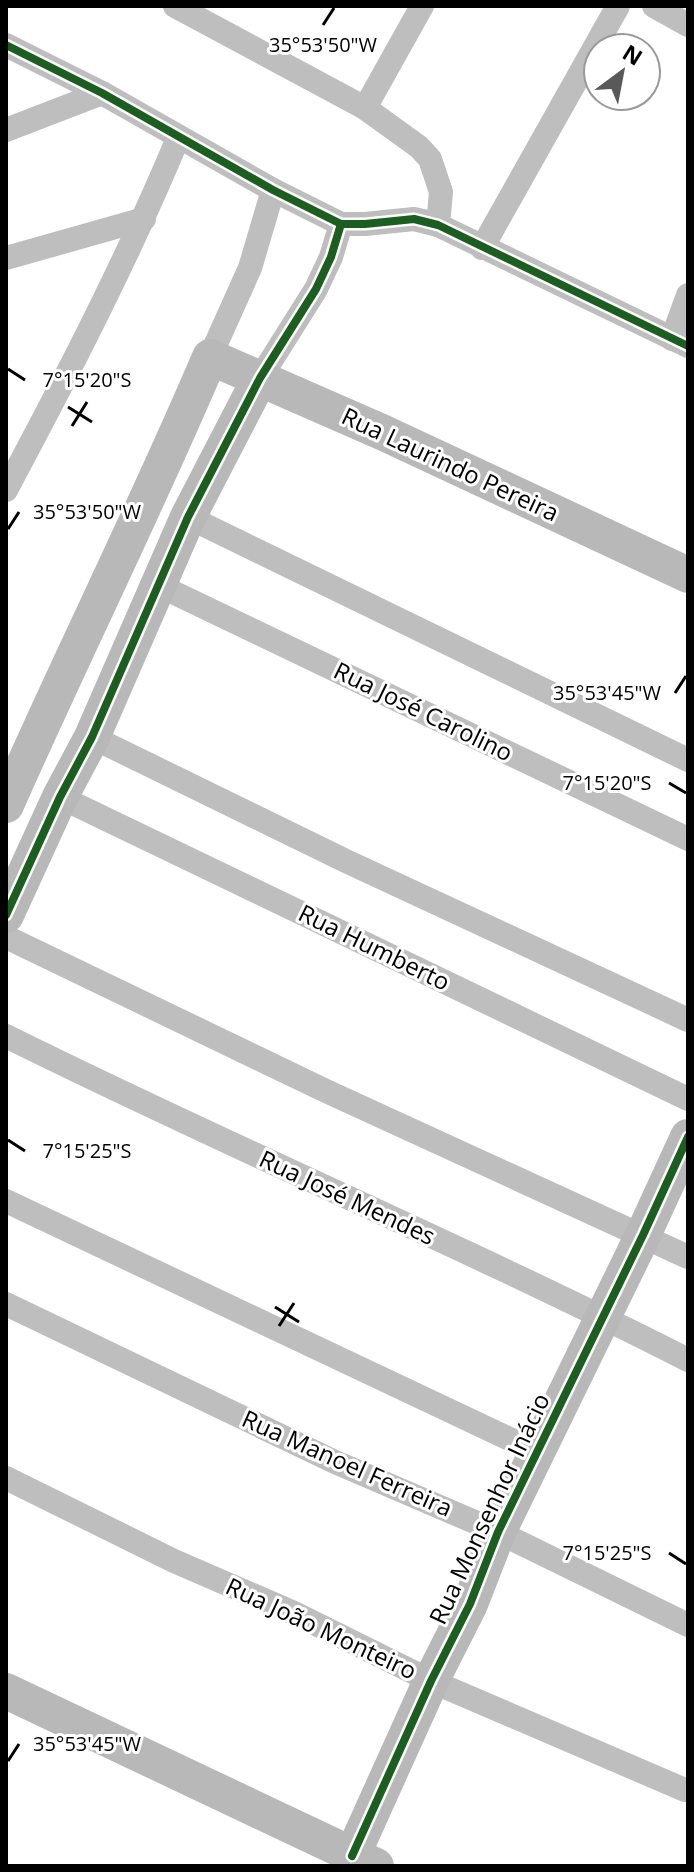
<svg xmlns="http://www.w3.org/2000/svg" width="694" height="1872" viewBox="0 0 694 1872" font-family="'Open Sans',sans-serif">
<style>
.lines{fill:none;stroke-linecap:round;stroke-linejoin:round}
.street{stroke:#bebebe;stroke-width:24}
.secondary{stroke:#b8b8b8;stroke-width:36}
.cycleway-casing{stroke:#fff;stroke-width:13}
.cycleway{stroke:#1b5e20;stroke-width:8}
.ticks{fill:none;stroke:#000;stroke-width:3}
.labels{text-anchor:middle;stroke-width:6;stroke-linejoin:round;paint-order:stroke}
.street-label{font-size:24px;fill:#000;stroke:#fff}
.ticks-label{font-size:20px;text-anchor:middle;fill:#000;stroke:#fff;stroke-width:6;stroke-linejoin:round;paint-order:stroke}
</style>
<rect width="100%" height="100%" fill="#fff"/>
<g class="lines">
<g class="street">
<path d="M175 6 365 108 419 147 430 159 441 192 438 225"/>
<path d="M654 6 688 25"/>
<path d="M6 45 102 93 273 190 341 224H365L414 219 438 225 688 346"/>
<path d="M365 108 422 6"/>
<path d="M6 130 102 93"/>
<path d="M482 248 618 6"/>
<path d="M6 258 144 219"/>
<path d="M672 339 688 295"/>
<path d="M210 357 250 268 273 190"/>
<path d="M260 378 316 289 331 257 341 224"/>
<path d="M6 490C68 374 128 258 178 138"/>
<path d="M188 517 688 760"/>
<path d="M158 585 688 839"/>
<path d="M92 737 348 862 688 1020"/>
<path d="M60 797 688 1099"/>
<path d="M6 937 326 1091 688 1257"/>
<path d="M6 1036C231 1148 464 1246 688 1360"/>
<path d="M6 1201 537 1452"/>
<path d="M6 1304 335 1462 498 1532 688 1625"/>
<path d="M6 1478 174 1561 294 1613 431 1681 685 1790"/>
</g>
<g class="secondary">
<path d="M6 805C72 655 146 508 210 357L384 433 688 575"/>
<path d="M6 915 60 797 92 737 188 517 260 378"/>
<path d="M6 1691 376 1866"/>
<path d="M352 1856 431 1681 470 1604 498 1532 643 1235 688 1137"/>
</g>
<g class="cycleway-casing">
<g id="cycleway">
<path d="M6 45 102 93 273 190 341 224H365L414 219 438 225 688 346"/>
<path d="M6 915 60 797 92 737 188 517 260 378 316 289 331 257 341 224"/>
<path d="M352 1856 431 1681 470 1604 498 1532 643 1235 688 1137"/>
</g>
</g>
<use href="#cycleway" class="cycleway"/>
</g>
<path class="ticks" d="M323 25 334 8M8 369 25 380M68 407 92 422M72 426 87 402M8 529 19 512M675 693 686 676M669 783 686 793M8 1140 25 1151M275 1307 299 1322M279 1326 294 1303M669 1553 686 1564M8 1761 19 1744"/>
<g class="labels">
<g class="street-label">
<text transform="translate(450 465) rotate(25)" y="8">Rua Laurindo Pereira</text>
<text transform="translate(423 712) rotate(26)" y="8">Rua José Carolino</text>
<text transform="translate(374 948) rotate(26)" y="8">Rua Humberto</text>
<text transform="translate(347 1198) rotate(25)" y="8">Rua José Mendes</text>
<text transform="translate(347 1464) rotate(24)" y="8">Rua Manoel Ferreira</text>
<text transform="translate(490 1509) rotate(-65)" y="8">Rua Monsenhor Inácio</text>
<text transform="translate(321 1629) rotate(25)" y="8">Rua João Monteiro</text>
</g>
</g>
<g class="ticks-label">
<text x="323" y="52">35°53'50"W</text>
<text x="87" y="387">7°15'20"S</text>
<text x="87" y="519">35°53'50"W</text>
<text x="607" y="700">35°53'45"W</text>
<text x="607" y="790">7°15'20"S</text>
<text x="87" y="1158">7°15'25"S</text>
<text x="607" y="1560">7°15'25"S</text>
<text x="87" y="1751">35°53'45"W</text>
</g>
<rect width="694" height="1872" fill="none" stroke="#000000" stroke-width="16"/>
<g transform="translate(622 72) rotate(32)"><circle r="38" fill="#ffffff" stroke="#999999" stroke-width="2"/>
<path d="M0-6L14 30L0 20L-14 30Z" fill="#595959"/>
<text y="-12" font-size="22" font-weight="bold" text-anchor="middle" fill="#000000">N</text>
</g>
</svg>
